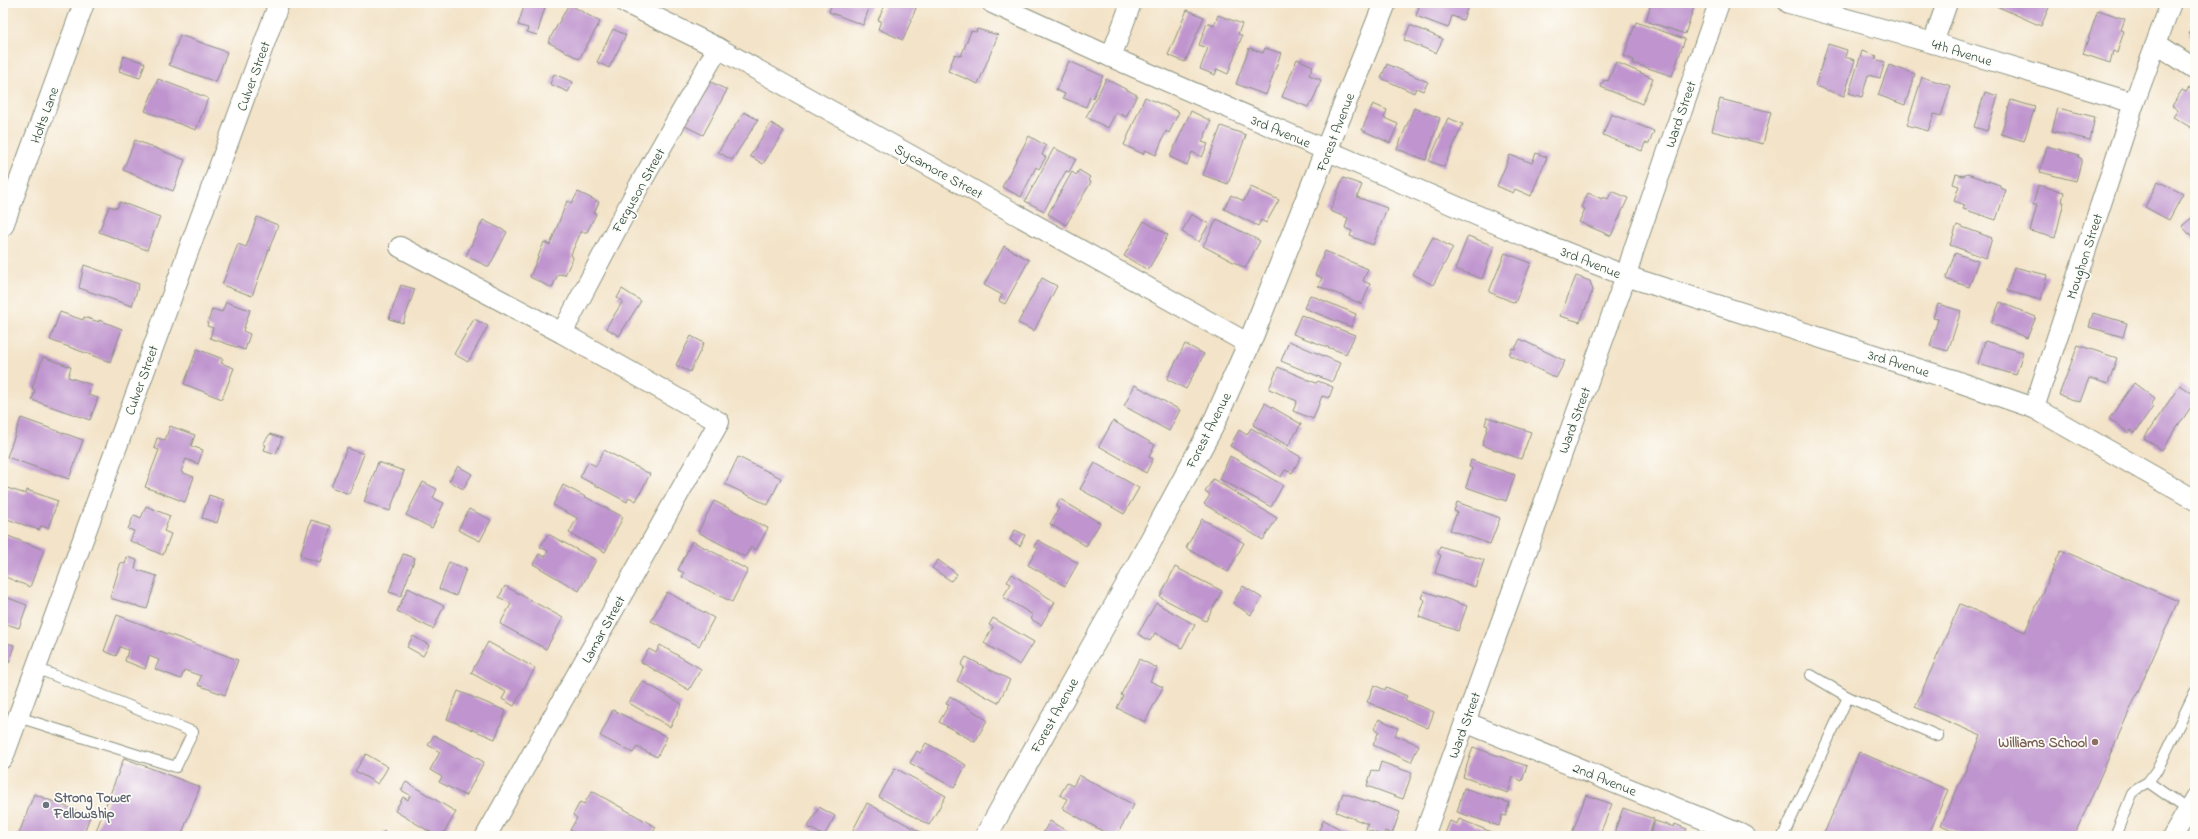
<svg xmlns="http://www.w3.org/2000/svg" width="2198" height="839" viewBox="0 0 2198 839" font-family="'Indie Flower',sans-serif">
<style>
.building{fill:#c095cf}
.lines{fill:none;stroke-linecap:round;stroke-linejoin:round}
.lane-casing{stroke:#89907e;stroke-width:12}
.street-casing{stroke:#89907e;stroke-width:22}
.secondary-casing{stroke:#89907e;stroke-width:24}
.lane{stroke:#fff;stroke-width:10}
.street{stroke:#fff;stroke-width:20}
.secondary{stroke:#fff;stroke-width:22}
.education-dot{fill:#8d6e63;stroke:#fdfcf7;stroke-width:1.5}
.worship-dot{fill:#6b7280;stroke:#fdfcf7;stroke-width:1.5}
.labels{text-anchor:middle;stroke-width:3.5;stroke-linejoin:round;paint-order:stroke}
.street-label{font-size:14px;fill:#1f3d34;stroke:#fdfcf7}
.education-label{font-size:14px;font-weight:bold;fill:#785e54;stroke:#fdfcf7;text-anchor:end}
.worship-label{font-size:14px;font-weight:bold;fill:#5b616d;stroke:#fdfcf7;text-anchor:start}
</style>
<rect width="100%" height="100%" fill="#fdfcf7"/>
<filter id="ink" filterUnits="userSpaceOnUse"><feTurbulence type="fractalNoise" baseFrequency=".025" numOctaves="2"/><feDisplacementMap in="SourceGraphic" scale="8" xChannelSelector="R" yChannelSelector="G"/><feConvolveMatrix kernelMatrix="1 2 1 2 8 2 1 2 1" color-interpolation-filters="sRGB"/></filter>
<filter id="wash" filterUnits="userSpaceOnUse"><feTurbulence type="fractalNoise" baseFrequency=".012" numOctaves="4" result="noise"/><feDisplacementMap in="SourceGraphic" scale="16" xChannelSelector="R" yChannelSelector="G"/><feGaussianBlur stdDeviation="0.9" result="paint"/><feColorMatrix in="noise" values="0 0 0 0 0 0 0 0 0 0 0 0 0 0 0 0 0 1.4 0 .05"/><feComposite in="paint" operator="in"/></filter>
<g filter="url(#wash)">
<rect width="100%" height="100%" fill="#f3e3c8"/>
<g id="blocks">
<g class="building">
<path d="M525 3H546L537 35 527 32 528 28 518 25Z"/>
<path d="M832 3H871L863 25 829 12Z"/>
<path d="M886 3H918L903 40 878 29 881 21 878 20Z"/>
<path d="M1409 3H1469L1463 20 1452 16 1448 28 1416 16 1419 7Z"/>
<path d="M1651 3 1695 4 1685 34 1646 21Z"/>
<path d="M1990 3H2051L2041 26Z"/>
<path d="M569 4 600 22 579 59 548 42Z"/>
<path d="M1187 10 1204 17 1185 62 1168 55Z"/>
<path d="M2098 10 2125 19 2121 30 2124 31 2117 53 2113 51 2110 63 2083 54Z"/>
<path d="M1218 15 1242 24 1238 34 1242 36 1228 74 1217 69 1215 75 1200 69 1208 48 1199 45 1207 23 1214 26Z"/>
<path d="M1636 22 1685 39 1672 76 1633 63 1634 60 1624 56Z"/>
<path d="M2195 24V38L2189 34Z"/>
<path d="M1410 25 1443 39 1436 53 1404 40Z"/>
<path d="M613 29 626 35 609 68 597 62Z"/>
<path d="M977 29 998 35 978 84 948 71 955 54 961 56 971 31 976 32Z"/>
<path d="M180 35 227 52 216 82 169 65Z"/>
<path d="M1828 44 1847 50 1845 57 1855 60 1844 96 1815 86Z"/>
<path d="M1249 48 1263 53 1265 48 1281 53 1266 95 1236 84Z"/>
<path d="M1862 51 1877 56 1875 59 1885 62 1880 78 1868 75 1862 97 1849 93Z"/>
<path d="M124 56 145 63 140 78 119 71Z"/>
<path d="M1297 59 1313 66 1309 75 1321 80 1312 103H1310L1308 107 1282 97Z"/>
<path d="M1069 61 1103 76 1093 98 1090 97 1086 107 1063 98 1065 94 1056 90Z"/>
<path d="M1616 62 1653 78 1642 104 1601 87 1604 80 1608 81Z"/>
<path d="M1387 64 1428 82 1423 91 1416 88 1414 93 1381 78Z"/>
<path d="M1889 65 1915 74 1905 105 1878 95Z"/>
<path d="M554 74 573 82 568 92 550 84Z"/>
<path d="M1922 77 1951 86 1941 116 1934 114 1928 131 1907 125Z"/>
<path d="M158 79 208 98 196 130 145 111Z"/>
<path d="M1106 79 1137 95 1126 117 1116 112 1108 128 1086 117Z"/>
<path d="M709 81 727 90 703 135 685 126Z"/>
<path d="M2189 88 2195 91V130L2173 117 2178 110 2172 106 2182 90 2186 92Z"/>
<path d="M1985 92 1998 96 1987 131 1974 127Z"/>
<path d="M1145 97 1179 112 1169 133 1166 131 1156 155 1145 150 1143 154 1124 145Z"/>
<path d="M1720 99 1771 112 1763 144 1712 131Z"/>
<path d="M2011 100 2035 107 2024 141 2001 134Z"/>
<path d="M1373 104 1387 110 1384 118 1398 124 1390 143 1362 130Z"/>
<path d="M1414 108 1440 118 1426 160 1397 149Z"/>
<path d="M2058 108 2095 117 2090 140 2052 131Z"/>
<path d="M1191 111 1211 121 1202 142 1208 144 1202 157 1192 152 1187 165 1170 157Z"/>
<path d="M744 112 758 120 732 160 718 152Z"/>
<path d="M1611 114 1654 131 1649 144 1645 143 1642 151 1603 135Z"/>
<path d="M1448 118 1463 124 1444 167 1429 161Z"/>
<path d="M771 123 784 131 763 164 750 156Z"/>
<path d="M1221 126 1246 135 1228 184 1203 175Z"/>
<path d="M1029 136 1046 146 1042 155 1046 157 1039 169 1036 167 1021 197 1002 187Z"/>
<path d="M135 140 185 160 173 191 123 170Z"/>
<path d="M2047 146 2079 155 2078 157 2082 159 2076 181 2040 172Z"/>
<path d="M1054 148 1076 159 1069 172 1066 171 1044 211 1025 201Z"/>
<path d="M1536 153 1547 157 1531 196 1515 189 1513 193 1497 186 1510 155 1532 163Z"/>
<path d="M1079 170 1090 177 1088 180 1091 182 1066 225 1048 214 1072 172 1076 175Z"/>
<path d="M1956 174 1963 176 1967 174 2000 185V188L2006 190 1996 220 1963 209 1965 205 1954 201 1959 186 1953 184Z"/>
<path d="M1343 178 1362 185 1357 197 1387 208 1373 245 1350 236 1352 231 1345 228 1348 218 1330 211Z"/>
<path d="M2158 181 2183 194 2169 220 2145 207Z"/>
<path d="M2038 185 2064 192 2062 202H2064L2055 238 2030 231 2037 205H2033Z"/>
<path d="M1251 187 1279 200 1266 223 1261 220 1258 226 1224 209 1231 195 1244 201Z"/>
<path d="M1612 191 1628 198 1611 236 1579 222 1585 209 1581 207 1588 193 1602 199 1603 197 1608 199Z"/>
<path d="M578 192 599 202 594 213 596 214 587 232H581L571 254 573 258 565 275 558 274 552 288 530 277 544 242 550 245 567 201 572 203Z"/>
<path d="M120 202 160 217 147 250 99 232 109 206 117 208Z"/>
<path d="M1191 214 1209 224 1199 242 1182 232Z"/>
<path d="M2195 215V241L2182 226Z"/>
<path d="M257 217 278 225 252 296 222 285 238 244 246 247Z"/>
<path d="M1217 219 1260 241 1245 268 1203 246Z"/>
<path d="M483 220 507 232 489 267 466 256Z"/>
<path d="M1144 221 1168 235 1148 270 1124 256Z"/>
<path d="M1957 225 1992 238 1986 258 1950 245Z"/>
<path d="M1468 236 1494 246 1482 279 1455 269Z"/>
<path d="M1433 237 1453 248 1433 285 1413 274Z"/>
<path d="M1004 246 1029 260 1005 304 999 301 1002 295 984 285Z"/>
<path d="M1325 251 1368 269 1363 281 1370 284 1362 304 1318 286 1322 278 1315 275Z"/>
<path d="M1505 253 1531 263 1515 303 1489 292Z"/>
<path d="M1955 253 1978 261 1969 287 1946 279Z"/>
<path d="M84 265 139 284 132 306 79 288Z"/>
<path d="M2014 267 2047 275 2041 300 2007 291Z"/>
<path d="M1576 276 1590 281 1593 290 1580 322 1560 316Z"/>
<path d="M1042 278 1057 286 1034 331 1018 323Z"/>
<path d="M401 285 415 289 403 323 389 319Z"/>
<path d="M622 289 641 301 619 336 606 328 623 301 617 298Z"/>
<path d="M1310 295 1356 314 1351 327 1304 308Z"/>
<path d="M226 302 250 310 243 331 250 334 245 350 210 338 213 328 207 326 212 309 222 312Z"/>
<path d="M2000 302 2036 317 2027 338 1991 323Z"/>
<path d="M1938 304 1961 311 1948 351 1930 346 1938 319 1933 318Z"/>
<path d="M60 312 83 320 84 317 99 322V320L122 329 110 362 50 340Z"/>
<path d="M2093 313 2127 323 2123 337 2089 327Z"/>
<path d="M1301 315 1355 335 1346 354 1293 334Z"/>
<path d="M474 319 488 326 468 362 454 354Z"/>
<path d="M691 336 704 343 690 372 676 365Z"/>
<path d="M1520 339 1565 361 1556 378 1509 355 1512 348 1515 349Z"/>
<path d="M1289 341 1340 363 1332 382 1281 361Z"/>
<path d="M1985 341 2023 352 2016 375 1978 364Z"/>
<path d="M1185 344 1204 354 1186 389 1167 379Z"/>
<path d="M2078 345 2117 358 2108 384 2089 378 2080 402 2059 395Z"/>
<path d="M197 349 223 359 221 363 234 368 222 399 184 384Z"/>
<path d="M43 357 71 367 68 377 92 385 88 395 98 398 90 420 32 400 35 390 32 388Z"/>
<path d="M1278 367 1316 383 1318 381 1333 387 1329 398 1322 396 1313 419 1293 411 1297 401 1269 389Z"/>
<path d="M2134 383 2155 399 2151 405 2153 407 2135 433 2131 430 2129 433 2109 419Z"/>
<path d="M1135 385 1180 410 1169 431 1124 406Z"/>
<path d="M2180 385 2195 395V401L2162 450 2144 438Z"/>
<path d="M1265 403 1301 424 1288 446 1253 425Z"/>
<path d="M1487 417 1531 432 1521 459 1482 445 1488 426 1485 425Z"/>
<path d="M21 418 83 440 69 479 7 457Z"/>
<path d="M1113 421 1155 445 1149 457 1153 459 1146 473 1099 446Z"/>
<path d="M170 426 195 435 191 446 203 450 198 464 186 459 181 472 194 477 185 502 145 487 159 450 154 448 157 438 165 440Z"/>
<path d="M1251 428 1301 457 1292 473 1285 470 1281 477 1230 446 1239 430 1247 435Z"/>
<path d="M270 434 282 438 276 454 264 450 266 445 263 444Z"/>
<path d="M347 448 364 454 349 494 331 487Z"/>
<path d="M604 450 650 474 636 501 629 497 627 502 580 477 588 462 596 466Z"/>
<path d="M1230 456 1283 485 1271 507 1220 479Z"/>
<path d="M738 457 781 478 768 505 725 484Z"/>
<path d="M1471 460 1515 475 1506 501 1466 487 1472 468 1469 467Z"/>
<path d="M378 462 404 471 390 511 364 502Z"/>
<path d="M1095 463 1139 488 1124 514 1080 489Z"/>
<path d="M458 466 472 474 463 489 449 481Z"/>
<path d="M1213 479 1277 518 1263 540 1204 504 1210 495 1205 492Z"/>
<path d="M423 482 437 489 433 498 444 503 432 528 406 515Z"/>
<path d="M563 485 623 517 605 552 569 533 577 518 553 505Z"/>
<path d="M7 488 26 494 27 490 58 501 48 528 41 526 39 530 7 519 3 515V499Z"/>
<path d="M209 495 224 500 217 523 202 518Z"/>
<path d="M1060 499 1100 523 1086 546 1050 524 1059 508 1056 507Z"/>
<path d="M714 501 768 528 756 550 751 547 745 557 698 532Z"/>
<path d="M1457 502 1500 518 1490 544 1450 530 1457 512 1454 511Z"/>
<path d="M146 506 170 516 164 531 171 534 163 555 130 541 134 531 128 529 134 515 141 518Z"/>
<path d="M469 509 491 520 480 541 458 530Z"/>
<path d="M1202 519 1244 543 1228 572 1186 548Z"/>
<path d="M311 520 331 526 320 562 300 556Z"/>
<path d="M1015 530 1025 535 1020 546 1010 540Z"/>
<path d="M3 534 44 550 30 587 3 576Z"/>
<path d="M548 534 596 560 579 591 533 564 539 554 545 557 548 551 540 547Z"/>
<path d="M1038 540 1078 563 1065 586 1028 565 1038 548 1034 546Z"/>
<path d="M692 541 748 570 732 602 682 577 684 573 678 570Z"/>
<path d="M1440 546 1484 560 1475 587 1435 573 1441 555 1438 554Z"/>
<path d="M2061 550 2178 601 2074 836H1965L1941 825 1981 736 1915 707 1960 604 2025 632Z"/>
<path d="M403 554 415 558 401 596 389 592Z"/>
<path d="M127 557 137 560 135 569 157 576 147 609 110 598 121 562 125 564Z"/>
<path d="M938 560 957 574 951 581 932 568Z"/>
<path d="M449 562 466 569 456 596 439 589Z"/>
<path d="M1175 567 1222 591 1206 621 1160 597Z"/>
<path d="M1012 574 1055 602 1041 625 1031 619 1033 615 1003 597 1011 584 1007 582Z"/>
<path d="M505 586 563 618 546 649 500 624 511 604 499 597Z"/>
<path d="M1243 586 1262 598 1251 615 1233 603Z"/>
<path d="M408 588 444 606 433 629 397 611Z"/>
<path d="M1424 591 1467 606 1458 631 1419 617 1425 600 1421 598Z"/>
<path d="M667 592 714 618 699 646 651 621Z"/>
<path d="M3 596 27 605 19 628 3 623Z"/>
<path d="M1156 603 1195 625 1182 648 1155 633 1150 641 1138 634Z"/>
<path d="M117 615 238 660 225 695 198 685 201 676 184 670 181 679 155 669 159 660 149 656 145 669 125 661 128 650 120 647 116 656 104 651Z"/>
<path d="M993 618 1034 642 1020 665 984 643 993 627 989 625Z"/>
<path d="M413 636 429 645 423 656 407 647Z"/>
<path d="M3 642 14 645 9 663 3 661Z"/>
<path d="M488 642 535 668 514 706 502 699 506 692 471 673Z"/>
<path d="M660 645 701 669 689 690 641 662 649 649 656 653Z"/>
<path d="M966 657 1010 680 998 703 957 681 964 667 961 665Z"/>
<path d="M1139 659 1157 668 1150 681 1163 687 1145 722 1117 708 1123 696 1121 695Z"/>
<path d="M642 681 682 704 670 727 629 703Z"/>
<path d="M1374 685 1385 690 1386 687 1407 696 1405 700 1434 712 1428 728 1367 702Z"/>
<path d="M458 691 506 711 495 739 447 719Z"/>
<path d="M950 696 987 720 975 742 939 722 949 705 946 704Z"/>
<path d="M613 710 667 737 657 757 637 747 633 753 600 736Z"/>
<path d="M1379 719 1398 728 1395 735 1419 745 1411 762 1373 745 1379 731 1374 729Z"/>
<path d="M434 735 484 762 466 796 439 782 442 777 430 770 440 752 428 745Z"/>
<path d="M926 743 966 765 954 788 910 763 917 751 920 753Z"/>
<path d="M1473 747 1527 766 1522 781 1513 777 1508 793 1463 777Z"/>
<path d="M1859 752 1948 790 1928 836H1823Z"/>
<path d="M366 754 388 767 378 784 355 771Z"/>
<path d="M124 758 200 787 181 836H109L96 831Z"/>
<path d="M1381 762 1412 773 1403 799 1367 786 1372 770 1378 772Z"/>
<path d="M895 768 946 796 929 825 879 797Z"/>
<path d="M1079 775 1134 805 1116 836H1111L1062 808 1067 799 1060 795 1067 783 1073 786Z"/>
<path d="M406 782 456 812 442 836H437L395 811 403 797 408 800 410 795 401 790Z"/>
<path d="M1464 788 1509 803 1506 816 1502 815 1499 826 1457 812Z"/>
<path d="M592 791 656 827 651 836H580L570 830 577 818 573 815 580 802 584 804Z"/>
<path d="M1343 793 1400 812 1392 834 1385 831 1383 836 1366 829 1368 824 1336 812Z"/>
<path d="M34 794 90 816 83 836H18Z"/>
<path d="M1586 795 1612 804 1599 836H1571Z"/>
<path d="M867 803 924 834 923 836H860L852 832Z"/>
<path d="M819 807 835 816 824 836 808 827Z"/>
<path d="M1623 808 1654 819 1648 836H1613Z"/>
<path d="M1459 819 1499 835 1498 836H1444L1450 821 1457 824Z"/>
<path d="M1324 820 1352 836H1316Z"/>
<path d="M1050 821 1075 836H1041Z"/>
<path d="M1655 821 1674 827 1675 824 1687 829 1684 836H1649Z"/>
<path d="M384 831 393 836H381Z"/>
</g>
</g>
</g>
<g filter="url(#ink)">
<use href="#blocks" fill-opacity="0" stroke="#89907e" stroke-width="1"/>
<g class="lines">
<g class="lane-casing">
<g id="lane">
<path d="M1811 675 1848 697"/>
<path d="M18 717 176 767 193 732 36 668"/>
<path d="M2148 782 2188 810"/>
<path d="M1783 836 1848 697 1938 736"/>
<path d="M2115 836 2132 794 2139 787 2148 782 2158 768 2195 692"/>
</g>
</g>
<g class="street-casing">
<g id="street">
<path d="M626 3 718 48 1249 344"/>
<path d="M992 3 1111 57 1527 237 1626 276 1950 379 2034 408 2195 500"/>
<path d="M1789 3 1933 43 2134 103"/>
<path d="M1933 43 1947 3"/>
<path d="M2157 44 2195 69"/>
<path d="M1111 57 1131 3"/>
<path d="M3 226 84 3"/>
<path d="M400 247 562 333 719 422 486 836"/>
<path d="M562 333 639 186 718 48"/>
<path d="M2034 408 2134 103 2171 3"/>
<path d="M1465 722 1745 836"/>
<path d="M3 758 279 3"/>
<path d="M1424 836 1626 276 1634 249 1719 3"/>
<path d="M2173 836 2195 799"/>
</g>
</g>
<g class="secondary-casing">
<path id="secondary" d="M986 836 1129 581 1212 427 1249 344 1385 3"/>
</g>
<use href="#lane" class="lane"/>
<use href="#street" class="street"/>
<use href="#secondary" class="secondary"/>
</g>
</g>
<circle class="education-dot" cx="2095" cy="742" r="4"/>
<circle class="worship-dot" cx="46" cy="805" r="4"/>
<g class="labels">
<g class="street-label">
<text transform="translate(1962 52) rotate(17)" y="5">4th Avenue</text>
<text transform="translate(253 76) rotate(-70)" y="5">Culver Street</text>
<text transform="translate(1680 114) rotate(-71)" y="5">Ward Street</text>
<text transform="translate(44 115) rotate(-70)" y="5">Holts Lane</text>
<text transform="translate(1281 131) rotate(23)" y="5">3rd Avenue</text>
<text transform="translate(1335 132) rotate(-69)" y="5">Forest Avenue</text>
<text transform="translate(939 171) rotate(29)" y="5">Sycamore Street</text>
<text transform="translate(638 190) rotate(-61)" y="5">Ferguson Street</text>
<text transform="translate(2084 256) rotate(-72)" y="5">Moughon Street</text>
<text transform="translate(1591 262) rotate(22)" y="5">3rd Avenue</text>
<text transform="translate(1899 363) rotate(17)" y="5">3rd Avenue</text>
<text transform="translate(141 380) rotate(-70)" y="5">Culver Street</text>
<text transform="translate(1574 420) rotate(-70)" y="5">Ward Street</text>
<text transform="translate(1208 430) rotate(-63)" y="5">Forest Avenue</text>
<text transform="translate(603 629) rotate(-61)" y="5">Lamar Street</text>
<text transform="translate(1054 715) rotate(-61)" y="5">Forest Avenue</text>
<text transform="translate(1464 725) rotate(-70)" y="5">Ward Street</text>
<text transform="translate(1605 779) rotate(22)" y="5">2nd Avenue</text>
</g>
<g class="education-label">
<text x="2087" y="747">Williams School</text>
</g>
<g class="worship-label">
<text x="54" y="802">Strong Tower<tspan x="54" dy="16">Fellowship</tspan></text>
</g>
</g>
<rect width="2198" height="839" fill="none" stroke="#fdfcf7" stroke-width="16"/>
</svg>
